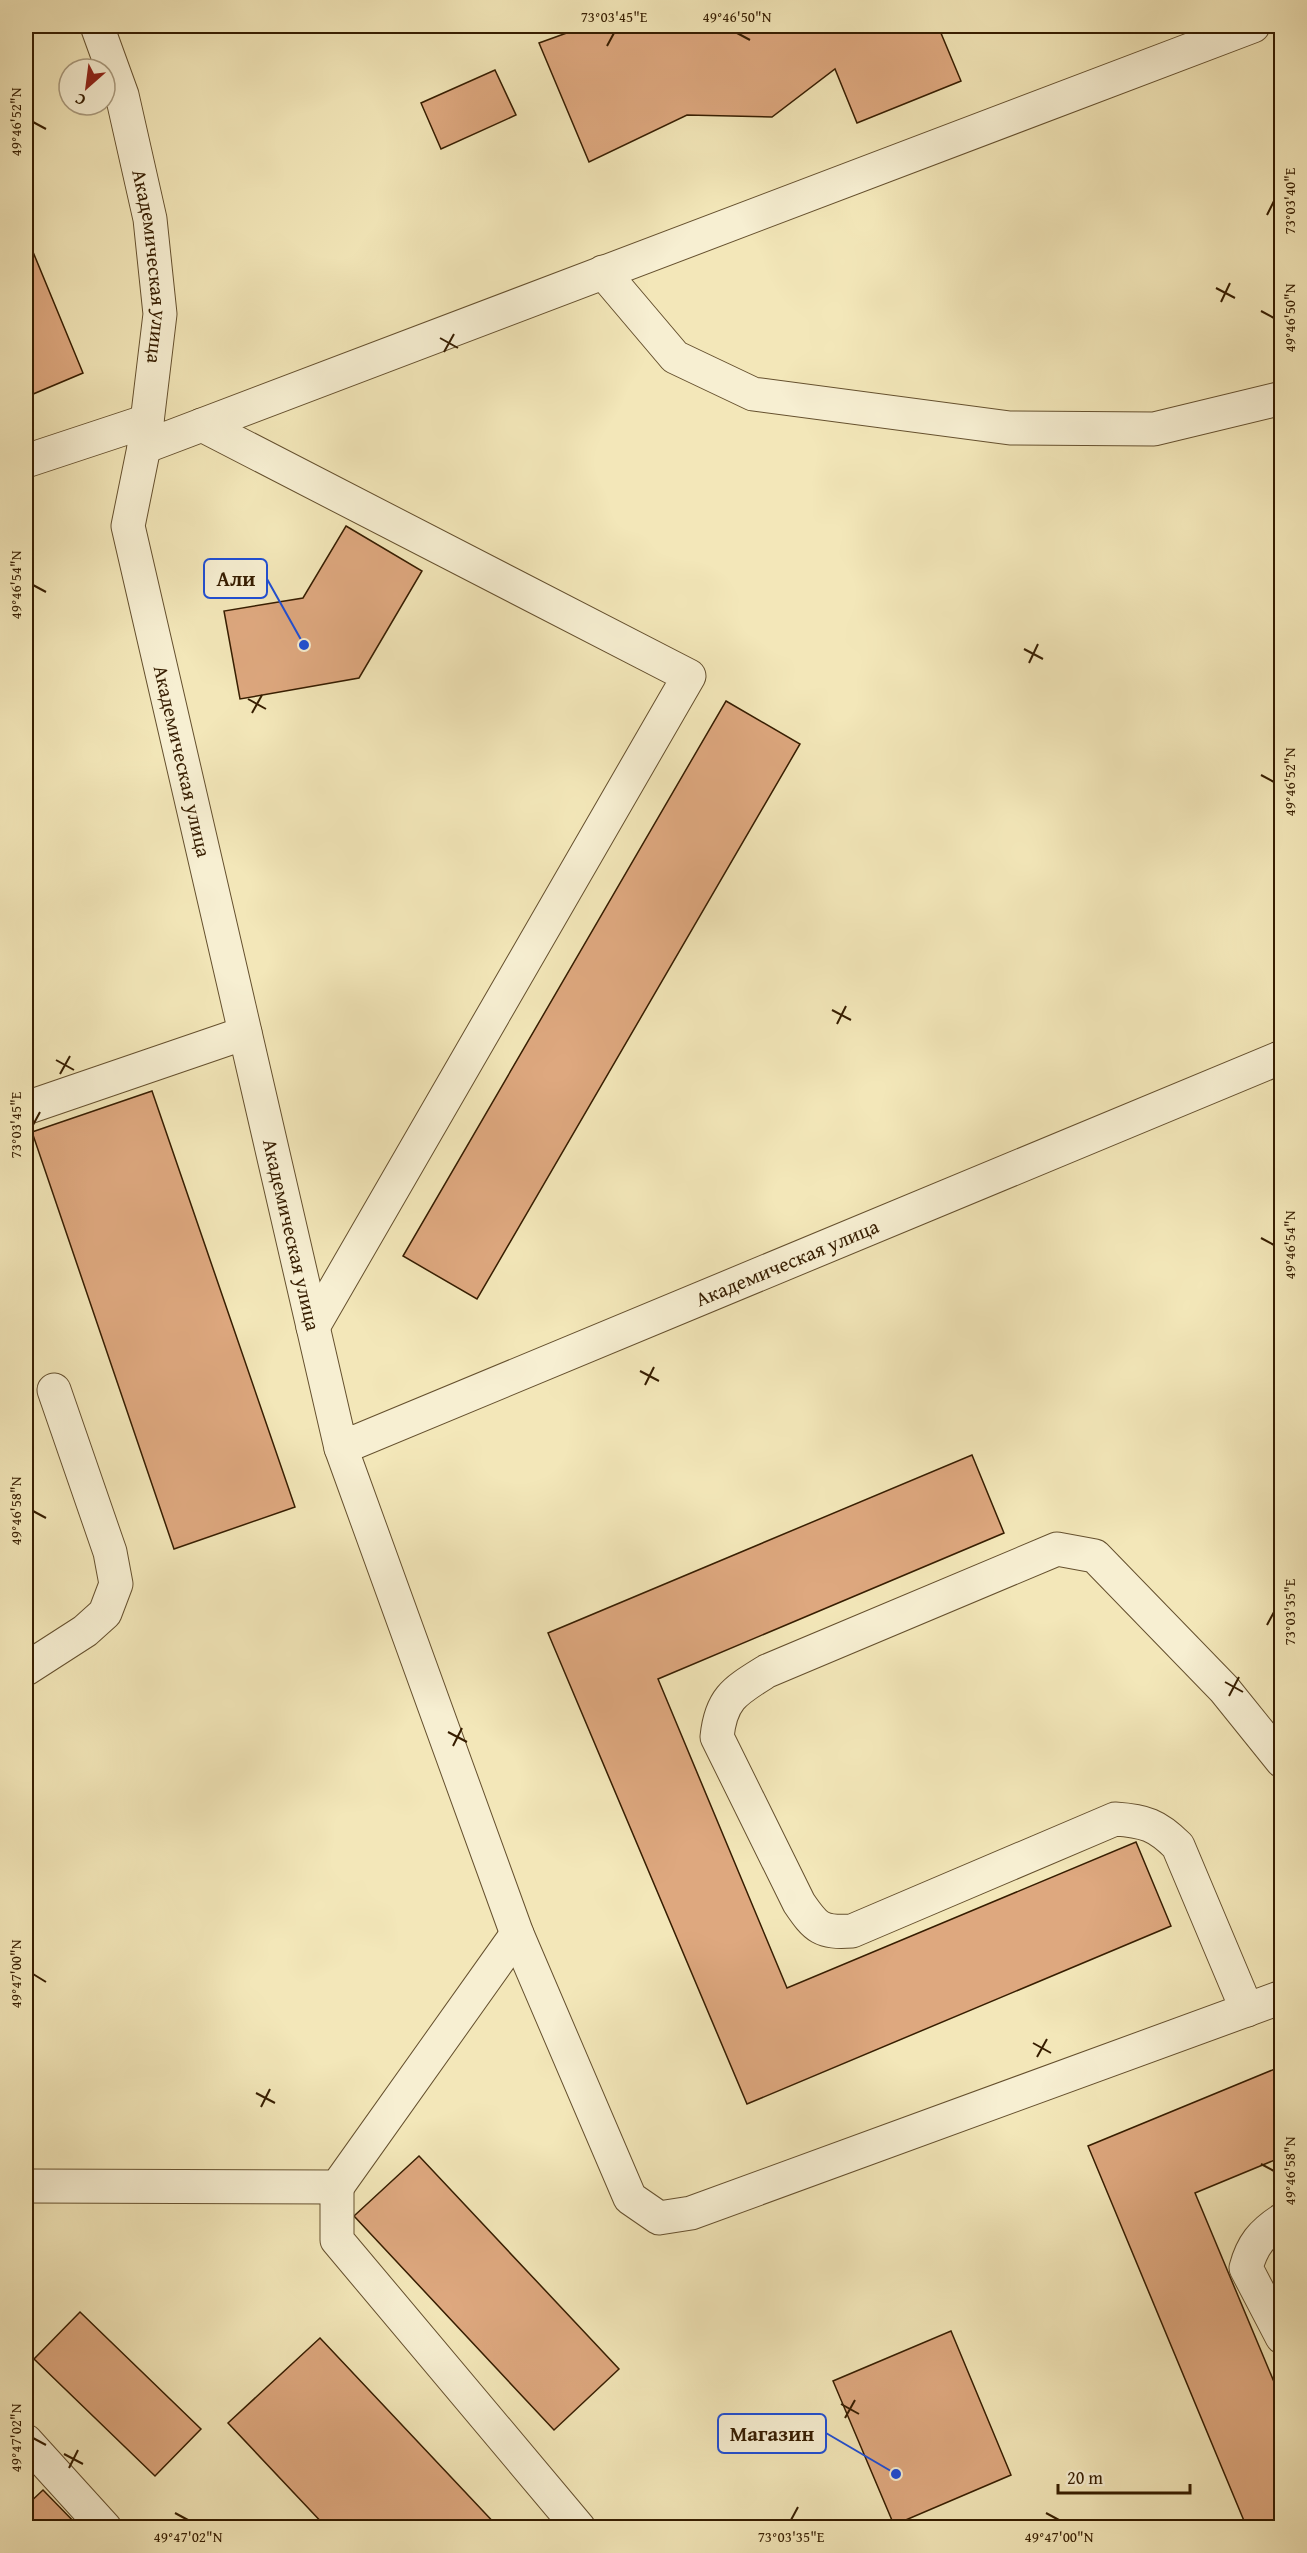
<svg xmlns="http://www.w3.org/2000/svg" width="1307" height="2553" viewBox="0 0 1307 2553" font-family="'Gentium Book Plus',serif">
<style>
.building{fill:#dea87f;stroke:#361d00;stroke-width:1.5}
.lines{fill:none;stroke-linecap:round;stroke-linejoin:round}
.minor-casing{stroke:#65502e;stroke-width:35}
.minor{stroke:#f7efd2;stroke-width:33}
.ticks{fill:none;stroke:#361d00;stroke-width:2}
.labels{text-anchor:middle;stroke-width:5;stroke-linejoin:round;paint-order:stroke}
.street-label{font-size:20px;fill:#361d00;stroke:#f7efd2}
.leader{fill:none;stroke:#1d4ed8;stroke-width:2}
.callout-dot{fill:#1d4ed8;stroke:#f7efd2;stroke-width:2}
.callout{fill:#f7efd2;stroke:#1d4ed8;stroke-width:2}
.callout-label{font-size:21px;text-anchor:middle;font-weight:bold;fill:#361d00}
.neatline{fill:none;stroke:#361d00;stroke-width:2}
.ticks-label{font-size:15px;text-anchor:middle;fill:#361d00}
</style>
<rect width="100%" height="100%" fill="#f3e7b9"/>
<filter id="stains"><feTurbulence type="fractalNoise" baseFrequency=".00333" numOctaves="4"/><feColorMatrix values="0 0 0 0 .2 0 0 0 0 .09 0 0 0 0 .02 0 0 0 .5 -.17"/></filter>
<radialGradient id="worn" r=".72"><stop offset=".6" stop-color="#630" stop-opacity="0"/><stop offset="1" stop-color="#630" stop-opacity=".3"/></radialGradient>
<g class="building">
<path d="M586 26H938L961 81 857 123 835 69 772 117 687 115 589 162 539 43Z"/>
<path d="M495 70 516 115 441 149 421 103Z"/>
<path d="M26 235 83 373 26 397Z"/>
<path d="M346 526 422 571 359 678 240 699 224 611 303 598Z"/>
<path d="M726 701 800 744 477 1299 403 1256Z"/>
<path d="M152 1091 295 1507 174 1549 32 1132Z"/>
<path d="M972 1455 1004 1533 658 1679 787 1988 1136 1842 1171 1926 747 2104 548 1633Z"/>
<path d="M1282 2066V2157L1195 2193 1282 2401V2527L1247 2528 1088 2146Z"/>
<path d="M419 2156 619 2369 554 2430 354 2216Z"/>
<path d="M80 2312 201 2429 155 2476 34 2359Z"/>
<path d="M951 2331 1011 2475 894 2525 833 2381Z"/>
<path d="M320 2338 499 2528H327L228 2423Z"/>
<path d="M43 2490 80 2528H26V2506Z"/>
</g>
<g class="lines">
<g class="minor-casing">
<g id="minor">
<path id="s1" d="M97 26 122 95 150 219 160 314 144 447 128 526 341 1448 1282 1057"/>
<path d="M603 272 675 357 753 394 1010 428 1154 429 1282 398"/>
<path d="M202 425 689 676 313 1327"/>
<path d="M144 447 1253 26"/>
<path d="M26 461 147 421"/>
<path d="M26 1108 245 1033"/>
<path d="M341 1448 517 1934 630 2198 659 2218 691 2213 1282 1997"/>
<path d="M26 1669 85 1631 105 1613 116 1584 110 1552 54 1390"/>
<path d="M1247 2010 1178 1846C1157 1825 1145 1821 1115 1819L852 1931C821 1933 816 1928 799 1903L717 1737C721 1698 735 1691 767 1671L1057 1549 1095 1556 1224 1689 1282 1761"/>
<path d="M26 2186 337 2187 517 1934"/>
<path d="M337 2187V2240L579 2528"/>
<path d="M1282 2220C1262 2233 1252 2245 1246 2268L1282 2337"/>
<path d="M26 2441 105 2528"/>
</g>
</g>
<use href="#minor" class="minor"/>
</g>
<path class="ticks" d="M737 33 750 40M607 46 614 33M33 122 46 129M1267 215 1274 201M1216 288 1235 298M1221 302 1230 283M1261 311 1274 318M440 338 458 348M444 352 454 334M33 585 46 592M1024 649 1043 659M1029 663 1038 644M248 699 266 709M252 713 262 695M1261 775 1274 782M832 1010 851 1020M837 1024 846 1006M56 1060 74 1070M60 1074 70 1056M33 1125 40 1112M1261 1238 1274 1245M640 1371 659 1381M645 1385 654 1367M33 1511 46 1518M1267 1625 1274 1612M1225 1682 1243 1692M1229 1696 1239 1677M448 1732 467 1742M453 1746 462 1728M33 1974 46 1982M1033 2043 1051 2053M1037 2057 1047 2039M256 2093 275 2103M261 2107 270 2089M1261 2164 1274 2171M841 2404 859 2414M845 2418 855 2400M33 2438 46 2445M64 2454 83 2464M69 2468 78 2450M175 2513 188 2520M1046 2513 1059 2520M791 2520 798 2507"/>
<g class="labels">
<g class="street-label">
<text dy="7" stroke="none"><textPath href="#s1" startOffset="248">Академическая улица</textPath></text>
<text dy="7" stroke="none"><textPath href="#s1" startOffset="752">Академическая улица</textPath></text>
<text dy="7" stroke="none"><textPath href="#s1" startOffset="1238">Академическая улица</textPath></text>
<text dy="7" stroke="none"><textPath href="#s1" startOffset="1940">Академическая улица</textPath></text>
</g>
</g>
<path class="leader" d="M304 645L267 579M896 2474L826 2433"/>
<g class="callout-dot">
<circle cx="304" cy="645" r="6"/>
<circle cx="896" cy="2474" r="6"/>
</g>
<g class="callout">
<rect x="204" y="559" width="63" height="39" rx="6"/>
<rect x="718" y="2414" width="108" height="39" rx="6"/>
</g>
<g class="callout-label">
<text x="236" y="586">Али</text>
<text x="772" y="2441">Магазин</text>
</g>
<rect width="1307" height="2553" fill="none" stroke="#f3e7b9" stroke-width="66"/>
<g transform="translate(87 87) rotate(208)"><circle r="28" fill="#f7efd2" stroke="#aa9b7e" stroke-width="1.5"/>
<path d="M0-4.5L10 22L0 15L-10 22Z" fill="#8f2418"/>
<text y="-9" font-size="16" font-weight="bold" text-anchor="middle" fill="#361d00">С</text>
</g>
<path d="M1058 2484v9h132v-9" fill="none" stroke="#361d00" stroke-width="3"/>
<text x="1067" y="2484" font-size="18" fill="#361d00" stroke="#f7efd2" stroke-width="4.5" paint-order="stroke">20 m</text>
<rect x="33" y="33" width="1241" height="2487" class="neatline"/>
<g class="ticks-label">
<text x="614" y="22">73°03'45"E</text>
<text x="737" y="22">49°46'50"N</text>
<text transform="translate(16 122) rotate(-90)" y="5">49°46'52"N</text>
<text transform="translate(1290 201) rotate(-90)" y="5">73°03'40"E</text>
<text transform="translate(1290 318) rotate(-90)" y="5">49°46'50"N</text>
<text transform="translate(16 585) rotate(-90)" y="5">49°46'54"N</text>
<text transform="translate(1290 782) rotate(-90)" y="5">49°46'52"N</text>
<text transform="translate(16 1125) rotate(-90)" y="5">73°03'45"E</text>
<text transform="translate(1290 1245) rotate(-90)" y="5">49°46'54"N</text>
<text transform="translate(16 1511) rotate(-90)" y="5">49°46'58"N</text>
<text transform="translate(1290 1612) rotate(-90)" y="5">73°03'35"E</text>
<text transform="translate(16 1974) rotate(-90)" y="5">49°47'00"N</text>
<text transform="translate(1290 2171) rotate(-90)" y="5">49°46'58"N</text>
<text transform="translate(16 2438) rotate(-90)" y="5">49°47'02"N</text>
<text x="188" y="2542">49°47'02"N</text>
<text x="791" y="2542">73°03'35"E</text>
<text x="1059" y="2542">49°47'00"N</text>
</g>
<rect width="100%" height="100%" filter="url(#stains)"/>
<rect width="100%" height="100%" fill="url(#worn)"/>
</svg>
